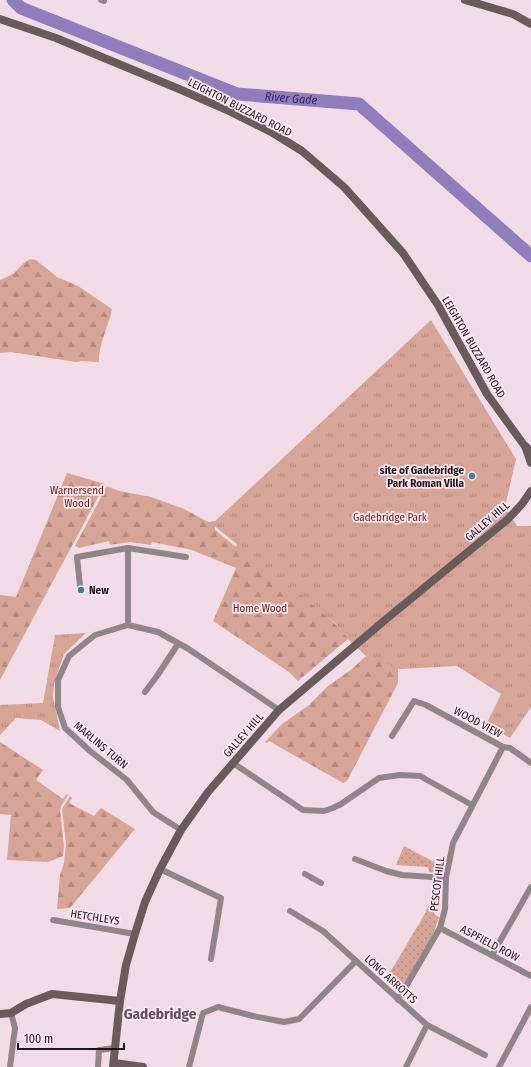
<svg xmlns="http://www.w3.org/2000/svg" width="531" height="1067" viewBox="0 0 531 1067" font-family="'Fira Sans Condensed',sans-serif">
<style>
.grass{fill:url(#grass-dots)}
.forest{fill:url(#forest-firs)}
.park{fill:url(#park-tufts)}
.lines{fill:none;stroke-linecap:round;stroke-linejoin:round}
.river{stroke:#8f7ebb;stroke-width:13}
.street{stroke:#908687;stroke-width:6}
.secondary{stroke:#695a5c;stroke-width:8}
.poi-dot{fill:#428096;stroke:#fee8f3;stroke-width:1.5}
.labels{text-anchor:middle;stroke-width:3.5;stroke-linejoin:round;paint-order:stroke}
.street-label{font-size:11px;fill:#1e161a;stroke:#fee8f3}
.poi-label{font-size:11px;font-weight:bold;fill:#1e161a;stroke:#fee8f3;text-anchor:end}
.park-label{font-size:11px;fill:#701a06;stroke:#fee8f3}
.water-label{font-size:12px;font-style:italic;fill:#3b1f68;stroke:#fee8f3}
.district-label{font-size:15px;font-weight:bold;fill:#62505a;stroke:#fee8f3}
</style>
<defs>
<pattern id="grass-dots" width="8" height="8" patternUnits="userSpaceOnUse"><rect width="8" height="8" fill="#d7a498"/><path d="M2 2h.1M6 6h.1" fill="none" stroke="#b88c82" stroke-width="1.8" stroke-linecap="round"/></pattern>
<pattern id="forest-firs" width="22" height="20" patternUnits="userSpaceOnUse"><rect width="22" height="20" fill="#d7a498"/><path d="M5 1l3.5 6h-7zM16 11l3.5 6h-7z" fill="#b88c82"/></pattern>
<pattern id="park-tufts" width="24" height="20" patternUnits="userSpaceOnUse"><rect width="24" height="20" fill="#d7a498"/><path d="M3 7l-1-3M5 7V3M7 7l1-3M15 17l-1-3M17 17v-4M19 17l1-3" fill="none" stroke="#b88c82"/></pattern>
</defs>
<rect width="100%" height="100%" fill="#f1dbe6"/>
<g class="grass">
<path d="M404 846 436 863 435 873 429 872 428 867 396 865Z"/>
<path d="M435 893 438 894 434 914 439 917 433 935 405 985 388 976 423 917Z"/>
</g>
<g class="forest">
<path d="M30 259 36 260 57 277 78 286 112 309C109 325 98 345 99 362L81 361 76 362 11 352 0 353V280C6 277 13 275 17 270 22 265 24 262 30 259Z"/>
<path d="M67 473 105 484 0 680V595L16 597Z"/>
<path d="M107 486 119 491 151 497 184 509 208 522 214 521 215 523V530L236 547 238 543 330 619 349 638 298 681 289 672 213 621 236 568 192 550 152 542 151 545 130 542 110 545 109 541 79 548 75 546Z"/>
<path d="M372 655 398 667V683L347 781 343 783 269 741 267 743 265 742 282 724 309 705 328 686 352 669 365 657Z"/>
<path d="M0 742 43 770 36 780 63 799 67 794 68 795 61 806 60 811 64 846 63 856 48 862 7 860 11 815 0 814Z"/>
<path d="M70 796 72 798 69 803 94 816 101 808 135 829 70 908 57 909 60 875 64 863 66 844 62 809Z"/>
</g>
<g class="park">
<path d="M431 320 516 459 505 507 517 526H531V707L510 738 486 725 501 694 457 666 400 669 366 656 349 640 335 623 212 524Z"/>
<path d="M86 633 64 654 54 683 53 697 60 731 41 720 16 718 0 735V705L43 703 55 635Z"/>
</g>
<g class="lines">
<path class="river" id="s1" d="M13 0 21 8 237 94 359 104 531 256"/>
<g class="street">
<path d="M101 0 104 1"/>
<path d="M128 548V625"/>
<path d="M80 586 77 557 128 548 186 557"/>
<path d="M145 692 157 676 178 644"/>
<path d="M392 736 414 701 426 705 503 747 510 748 531 763"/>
<path d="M233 763 303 810 324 811 333 808 341 804 379 778 400 775 420 776 472 805"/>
<path d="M181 830 153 812 127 780 90 751 65 728 58 707V680L69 656 95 635 128 625 158 632 187 648 279 710"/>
<path d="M355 859 386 871 402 875 446 878"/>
<path d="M160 869 221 898 211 959"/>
<path d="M305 874 321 883"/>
<path d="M290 911 323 931 427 1025 485 1055"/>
<path d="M53 920 135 934"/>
<path d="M440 928 531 976"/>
<path d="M492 955 531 887"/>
<path d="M398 1000 440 928 445 909 446 878 453 843 503 747"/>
<path d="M10 1067 15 1028 11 1013"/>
<path d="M98 1067 99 1050 115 1048"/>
<path d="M189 1067 203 1013 218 1007 253 1016 284 1022 299 1019 356 961"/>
<path d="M406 1067 427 1025"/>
<path d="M499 1067 531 1007"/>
</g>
<g class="secondary">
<path d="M465 0 513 14 531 24"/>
<path d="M0 19 56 38 179 89 227 110 273 133 302 151 344 187 403 253 438 305 487 394 524 445 531 451"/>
<path d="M525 446 531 463"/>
<path d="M0 1014 11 1013 26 1004 52 994 120 1001"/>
<path d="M114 1063 143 1067"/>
<path d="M113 1067 120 1001 126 965 135 934 145 902 160 869 181 830 208 792 279 710 385 620 508 519 522 504 531 491"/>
</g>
</g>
<g class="poi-dot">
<circle cx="472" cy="476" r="4"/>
<circle cx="81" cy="590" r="4"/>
</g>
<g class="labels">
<g class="street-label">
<text transform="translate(240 107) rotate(27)" y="4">LEIGHTON BUZZARD ROAD</text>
<text transform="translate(474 347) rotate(60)" y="4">LEIGHTON BUZZARD ROAD</text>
<text transform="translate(487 521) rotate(-41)" y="4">GALLEY HILL</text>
<text transform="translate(478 722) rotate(28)" y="4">WOOD VIEW</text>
<text transform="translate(243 735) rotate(-49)" y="4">GALLEY HILL</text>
<text transform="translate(101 745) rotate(40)" y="4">MARLINS TURN</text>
<text transform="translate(437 884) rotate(-83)" y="4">PESCOT HILL</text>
<text transform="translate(95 917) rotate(9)" y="4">HETCHLEYS</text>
<text transform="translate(490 943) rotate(28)" y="4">ASPFIELD ROW</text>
<text transform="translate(391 979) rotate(42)" y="4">LONG ARROTTS</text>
</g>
<g class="poi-label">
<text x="464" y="474">site of Gadebridge<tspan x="464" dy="13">Park Roman Villa</tspan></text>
<text x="89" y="594" text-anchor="start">New</text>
</g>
<g class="park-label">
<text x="77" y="494">Warnersend<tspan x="77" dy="13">Wood</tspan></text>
<text x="390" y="521">Gadebridge Park</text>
<text x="260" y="612">Home Wood</text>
</g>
<g class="water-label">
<text dy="4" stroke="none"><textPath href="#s1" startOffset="298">River Gade</textPath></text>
</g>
<g class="district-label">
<text x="160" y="1019">Gadebridge</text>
</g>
</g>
<path d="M18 1043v6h106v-6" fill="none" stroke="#1e161a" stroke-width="2"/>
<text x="24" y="1043" font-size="12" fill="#1e161a" stroke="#fee8f3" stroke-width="3" paint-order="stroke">100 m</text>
</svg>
